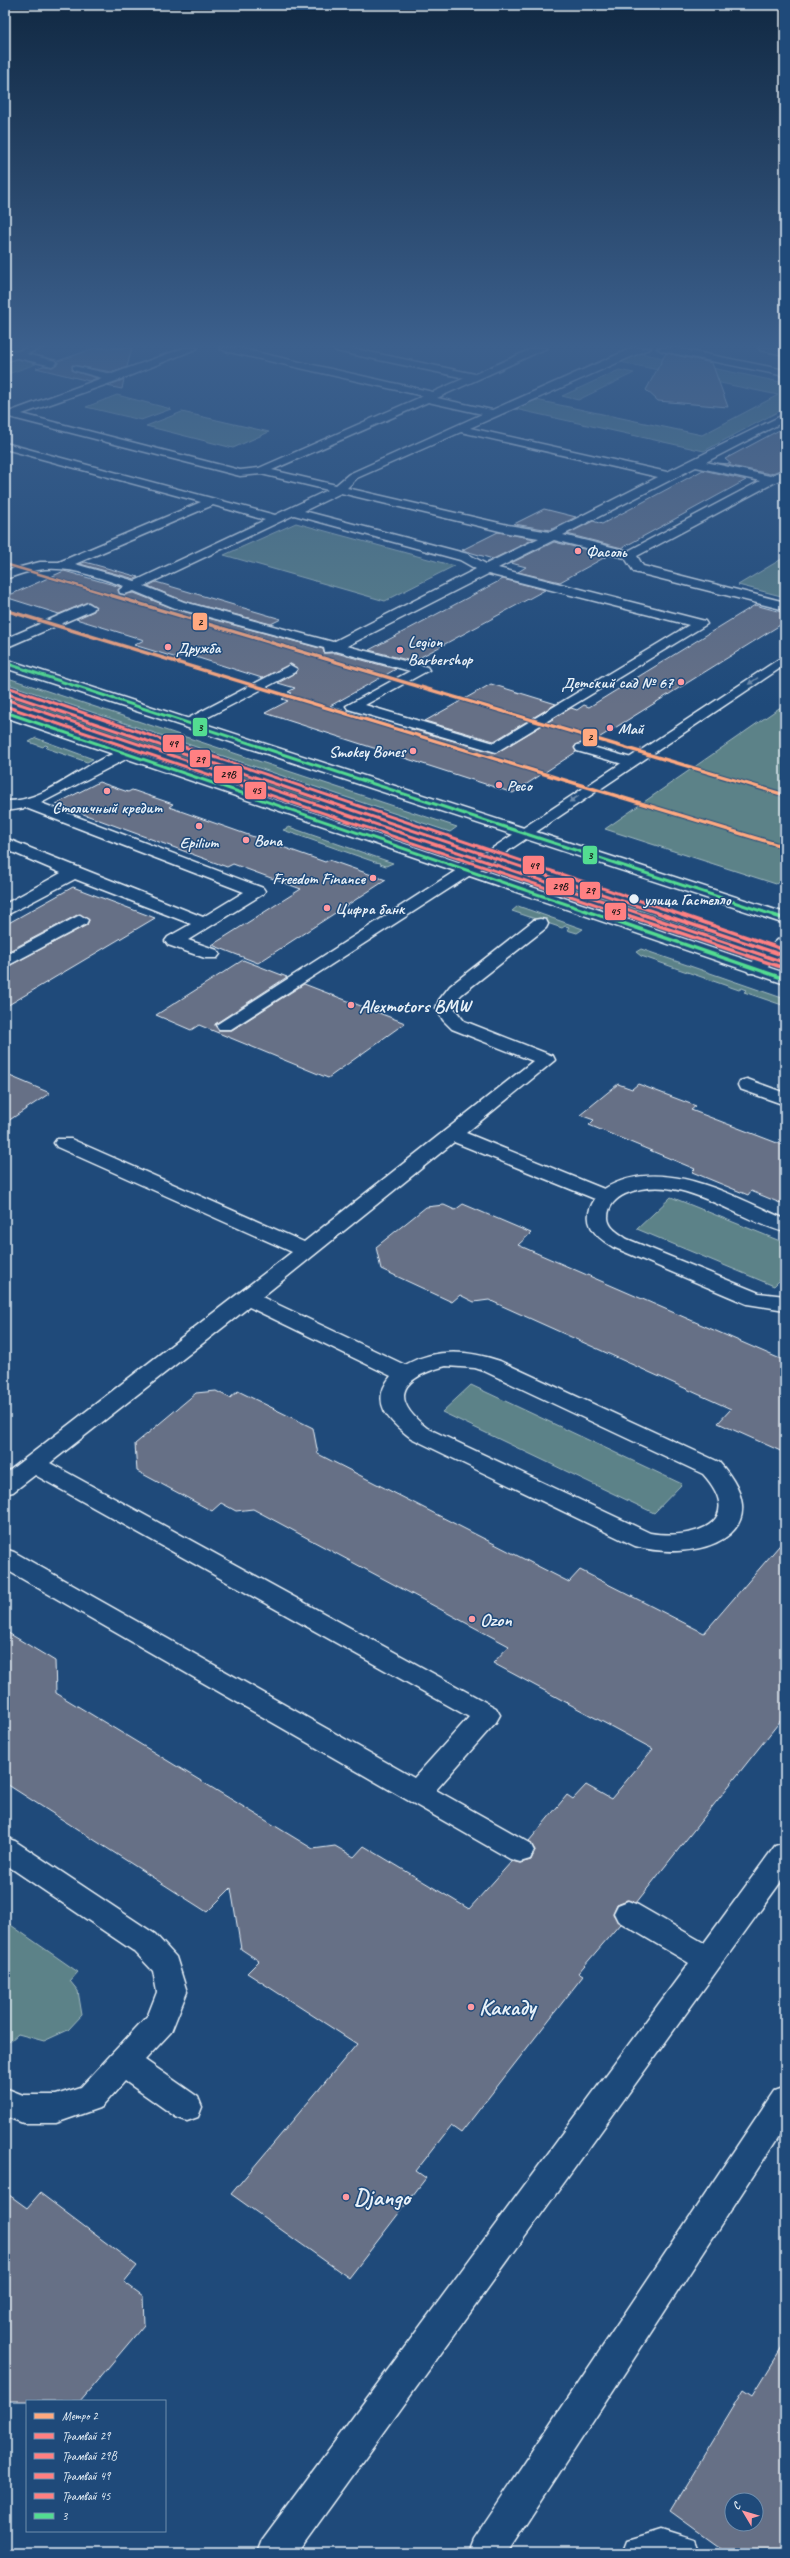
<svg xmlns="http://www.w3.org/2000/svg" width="790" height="2558" viewBox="0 0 790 2558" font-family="Caveat,sans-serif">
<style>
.green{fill:#5c8288;stroke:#a2bac0}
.building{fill:#666f86;stroke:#e8f1f8;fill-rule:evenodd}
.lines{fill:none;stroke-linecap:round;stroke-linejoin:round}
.lane-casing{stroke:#e8f1f8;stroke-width:3}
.street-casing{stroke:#e8f1f8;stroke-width:3}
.secondary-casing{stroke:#e8f1f8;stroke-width:3}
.primary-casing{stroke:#e8f1f8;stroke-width:3}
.lane{fill:#1f4a7a;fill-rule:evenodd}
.street{fill:#1f4a7a;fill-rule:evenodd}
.secondary{fill:#1f4a7a;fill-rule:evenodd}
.primary{fill:#1f4a7a;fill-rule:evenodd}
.bus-1-far1-casing{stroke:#1f4a7a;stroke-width:5}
.bus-1-casing{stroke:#1f4a7a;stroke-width:6}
.bus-1-far1{stroke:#53dc91;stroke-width:3}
.bus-1{stroke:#53dc91;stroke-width:3.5}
.tram-1-far1-casing{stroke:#1f4a7a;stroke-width:5}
.tram-1-casing{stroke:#1f4a7a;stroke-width:6}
.tram-2-far1-casing{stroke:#1f4a7a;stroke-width:5}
.tram-2-casing{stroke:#1f4a7a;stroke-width:6}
.tram-3-far1-casing{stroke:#1f4a7a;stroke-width:5}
.tram-3-casing{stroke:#1f4a7a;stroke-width:6}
.tram-4-far1-casing{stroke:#1f4a7a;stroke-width:5}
.tram-4-casing{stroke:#1f4a7a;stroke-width:6}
.tram-1-far1{stroke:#ff8082;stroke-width:3}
.tram-1{stroke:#ff8082;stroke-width:3.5}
.tram-2-far1{stroke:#ff8082;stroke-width:3}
.tram-2{stroke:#ff8082;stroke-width:3.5}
.tram-3-far1{stroke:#ff8082;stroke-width:3}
.tram-3{stroke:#ff8082;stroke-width:3.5}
.tram-4-far1{stroke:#ff8082;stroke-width:3}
.tram-4{stroke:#ff8082;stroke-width:3.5}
.metro-1-far1-casing{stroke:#1f4a7a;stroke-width:4}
.metro-1-casing{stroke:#1f4a7a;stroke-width:5.5}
.metro-1-far1{stroke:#ffa980;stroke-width:2.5}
.metro-1{stroke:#ffa980;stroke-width:3.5}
.oneway{fill:#6f8dac}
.poi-dot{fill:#ff9aa2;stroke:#1f4a7a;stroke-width:1.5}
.stop-dot{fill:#e8f1f8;stroke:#1f4a7a;stroke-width:1.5}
.labels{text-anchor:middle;stroke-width:3;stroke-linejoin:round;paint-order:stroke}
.far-poi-label{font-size:16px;font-weight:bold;fill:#e8f1f8;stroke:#1f4a7a;text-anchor:start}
.far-stop-label{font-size:16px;font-weight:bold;fill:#e8f1f8;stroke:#1f4a7a;text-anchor:start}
.poi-label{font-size:19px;font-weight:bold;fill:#e8f1f8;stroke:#1f4a7a;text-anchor:start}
.near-poi-label{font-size:23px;font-weight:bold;fill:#e8f1f8;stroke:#1f4a7a;text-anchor:start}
.line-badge{stroke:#1f4a7a;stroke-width:1.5}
.pale-badge-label{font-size:11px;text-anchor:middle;font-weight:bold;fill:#111}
</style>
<rect width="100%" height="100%" fill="#1f4a7a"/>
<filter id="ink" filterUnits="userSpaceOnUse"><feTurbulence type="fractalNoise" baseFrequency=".025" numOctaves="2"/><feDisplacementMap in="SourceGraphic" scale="8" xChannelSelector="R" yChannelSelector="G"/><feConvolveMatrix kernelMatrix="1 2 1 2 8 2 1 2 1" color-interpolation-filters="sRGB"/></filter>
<g filter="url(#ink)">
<g class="green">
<path d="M639 353 785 383V408L704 451 515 409 536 400 702 435 778 395 620 362Z"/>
<path d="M16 359 36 364 5 375V362Z"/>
<path d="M619 370 634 373 578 400 562 396Z"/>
<path d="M117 395 171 409 141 420 86 407Z"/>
<path d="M182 412 269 432 233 448 146 426Z"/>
<path d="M296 523 454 566 385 601 224 555Z"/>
<path d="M785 557V597L738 585Z"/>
<path d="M5 677 457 827 450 832 5 683Z"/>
<path d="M5 694 320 801 315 803 5 698Z"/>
<path d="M785 704V877L776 884 605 829Z"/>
<path d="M36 738 93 759 87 762 46 748 48 746 45 745 43 747 29 742Z"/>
<path d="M289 827 393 863 386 866 380 864 381 863 375 862 283 830Z"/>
<path d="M550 880 731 941 724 942 548 882Z"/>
<path d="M518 906 583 929 577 933 567 930 569 927 565 926 562 928 512 911Z"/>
<path d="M641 949 785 999V1006L744 992 747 990 742 988 739 990 641 956 636 952Z"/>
<path d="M671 1197 785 1243V1275L774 1286 637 1229Z"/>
<path d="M471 1385 682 1484 654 1513 442 1412Z"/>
<path d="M5 1921 78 1972 70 1981 78 1991 82 2015 68 2030 44 2041 18 2034 9 2042 5 2039Z"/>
</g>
<g class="building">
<path d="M95 348H132L127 367 112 372 72 365 73 371 97 378 89 381 36 368 44 366 53 367 58 363V361Z"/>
<path d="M666 353 712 363 728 407 658 401 646 390Z"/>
<path d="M124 379 122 389 107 386 120 381Z"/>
<path d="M785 427V468L770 474 717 463 731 464 725 459Z"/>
<path d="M703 470 746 480 622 548 567 534 593 521 602 524Z"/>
<path d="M544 509 576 517 550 530 514 524Z"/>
<path d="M498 532 534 539 493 559 462 550Z"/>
<path d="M554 542 609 555 560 582 518 572 526 567 511 563Z"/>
<path d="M85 562 139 577 135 579 80 564Z"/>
<path d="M64 571 121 587 118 590 120 594 134 593 175 609 323 649 324 653H336L396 669 330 706 409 731 412 729 496 753 571 708 577 710 584 705 589 707 755 605 785 613V622L589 744H577L574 747 576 752 513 793 265 713 288 701 282 699 292 693 288 692 295 688 278 683 296 673 298 669 291 664 262 678 186 654 177 658 134 645 144 640 76 619 94 611 96 607 89 602 59 614 5 597Z"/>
<path d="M503 579 545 590 417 659 411 661 369 650Z"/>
<path d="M156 582 281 619 271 624 184 601 148 586Z"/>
<path d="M491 684 556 704 494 741 425 721Z"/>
<path d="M99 782 128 792 132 790 173 804 169 807 325 862 329 860 386 880 258 963 212 945 301 889 233 864 227 867 56 804Z"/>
<path d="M73 887 155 918 5 1007V968L87 925 89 920 79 914 5 953V925Z"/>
<path d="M243 960 287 977 215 1024 219 1030H232L304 984 405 1023 328 1078 199 1025 191 1030 156 1015Z"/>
<path d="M5 1074 50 1093 5 1123Z"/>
<path d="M618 1084 632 1089 638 1084 696 1106 691 1110 785 1146V1205L751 1191 748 1195 692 1172 695 1169 589 1125 594 1120 580 1115Z"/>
<path d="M463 1204 531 1233 518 1245 785 1361V1453L718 1423 731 1409 489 1300 474 1302 460 1295 452 1302 381 1269 376 1247 426 1207 444 1205 455 1210Z"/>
<path d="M216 1391 230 1398 238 1391 313 1428 318 1454 569 1582 580 1570 704 1633 785 1539V1715L636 1903 627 1900 617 1904 613 1914 620 1924 578 1973 583 1976 461 2133 451 2126 416 2171 426 2178 349 2278 231 2194 357 2044 247 1973 259 1961 241 1949 231 1888 207 1912 5 1783V1631L55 1661 56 1693 313 1849 335 1846 354 1857 364 1846 469 1909 512 1861 520 1863 531 1860 535 1850 529 1841 567 1795 573 1799 586 1785 611 1799 653 1749 493 1663 509 1646 253 1509 236 1511 221 1503 212 1511 137 1471 135 1444 196 1393Z"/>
<path d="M5 2192 27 2208 40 2193 137 2266 124 2282 143 2296 144 2325 80 2401H5Z"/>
<path d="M785 2343V2553H728L670 2511 744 2389 753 2395ZM732 2500H756V2524H732Z"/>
</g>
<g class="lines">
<g class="lane-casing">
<g id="lane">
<path d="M184 348H198L119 380 22 414 240 470 259 468 423 396 225 351 220 348H238L433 392 465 378 336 351 331 348H350L475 374 534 348H547L437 398 492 410 632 348H651L470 428 667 472 785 414V421L706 462 770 476 785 469V477L637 556 643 566 785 602V610L634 572 625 558 554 540 498 568 705 621 707 624 496 752 348 709 346 706 410 671 336 651 325 652 324 648 175 608 134 591 125 594 120 593 119 590 124 586C96 577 68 565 38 570 27 571 16 576 5 579V571L40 562H59L201 502 5 449V443L275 515 328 490 261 474 240 476 5 416 6 413 102 378 73 370V366L112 374ZM428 402 482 414 349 474 336 485 272 470ZM461 432 658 477 550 532 508 525 347 488 357 478ZM696 467 760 481 628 551 563 535ZM341 493 508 533 539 538 486 564 468 554 304 511ZM213 505 265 520 135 581 75 564ZM294 515 460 560 476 569 333 642 184 602 144 586ZM488 574 689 625 494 743 365 705 429 670 427 667 347 646Z"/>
<path d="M657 348H676L785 370V376L662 351Z"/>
<path d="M759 348 785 349V355L760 350Z"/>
<path d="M5 349 56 361 57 363 52 366 5 355Z"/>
<path d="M88 603 95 607 93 610 5 648V639Z"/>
<path d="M290 665 297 669 295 672 191 726 186 727 179 723Z"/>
<path d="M582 744 635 759 637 762 630 766 577 751 575 748 577 745Z"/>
<path d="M125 750 132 754 130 757 41 803 263 888 265 891 263 894 188 940 217 950 220 954 217 958H205L168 945 165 941 168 937 191 924 75 879 5 916V904L61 873 5 849V838L203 917 244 892 26 808 5 811V801C48 803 86 759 125 750Z"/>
<path d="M466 866 474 871 472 874 231 1029H219L216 1025 460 868Z"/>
<path d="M80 915 88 920 86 924 5 967V955Z"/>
<path d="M540 919 546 920 548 924 546 928 462 994 456 1000 454 1008 464 1021 553 1056 555 1060 466 1133 604 1189C661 1154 733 1196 785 1219V1232C733 1219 681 1170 625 1194 616 1198 608 1206 608 1217 608 1228 619 1233 627 1239L759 1293 785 1296V1310L747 1304 613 1247C594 1236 580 1221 595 1199L454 1142 262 1297 405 1365C435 1348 468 1350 500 1361L719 1462C784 1534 698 1564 635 1546L411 1438C389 1421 369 1403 391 1376L249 1307 50 1463 496 1708 500 1715 496 1722 436 1790 530 1843 534 1851 530 1859 520 1862 510 1859 5 1569V1549L14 1552 414 1778 469 1717 35 1475 13 1492 5 1494V1474L292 1252 57 1147 54 1143 57 1139H71L304 1242 533 1061 452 1029 443 1020 436 1008 439 1000 450 986 534 920ZM446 1366 475 1368 484 1371 703 1474C747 1523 694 1540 650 1533L427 1428C387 1397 403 1377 446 1366Z"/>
<path d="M785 938V952L761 973H749L746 969 749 965 779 939Z"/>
<path d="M747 1079 785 1093V1105L740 1089 738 1085 740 1081Z"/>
<path d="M5 1838 15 1841 155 1934 176 1957 187 1992 171 2032 145 2060 198 2097 202 2107 198 2117 187 2121 176 2117 125 2081 102 2107 56 2123H23L5 2116V2088L23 2095H56L81 2087 148 2015 157 1992 153 1971 135 1952 5 1864Z"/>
<path d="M785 1843V1876L297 2553H257L262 2540 689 1963 618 1921 614 1913 618 1905 628 1901 638 1905 704 1943 775 1846Z"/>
<path d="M785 2087V2127L507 2553H468L473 2540 774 2091Z"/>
<path d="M661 2530 693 2540 698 2553H623L628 2540Z"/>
</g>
</g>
<g class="street-casing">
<path id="street" d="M785 655V665L472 875H460L458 871Z"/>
</g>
<g class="secondary-casing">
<path id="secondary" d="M27 348H42L5 362V355Z"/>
</g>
<g class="primary-casing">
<g id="primary">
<path d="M5 659 785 913V924L5 668Z"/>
<path d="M5 708 785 973V984L5 717Z"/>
</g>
</g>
<use href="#lane" class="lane"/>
<use href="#street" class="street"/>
<use href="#secondary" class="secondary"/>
<use href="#primary" class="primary"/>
<g class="bus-1-far1-casing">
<g id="bus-1-far1">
<path d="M5 663 776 916"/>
<path d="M5 712 601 916"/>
</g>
</g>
<g class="bus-1-casing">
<g id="bus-1">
<path d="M599 915 785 979"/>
<path d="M773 915 785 919"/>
</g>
</g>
<use href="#bus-1-far1" class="bus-1-far1"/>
<use href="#bus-1" class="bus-1"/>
<g class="tram-1-far1-casing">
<path id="tram-1-far1" d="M5 693 667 916"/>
</g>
<g class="tram-1-casing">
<path id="tram-1" d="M664 915 785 956"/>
</g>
<g class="tram-2-far1-casing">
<path id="tram-2-far1" d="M5 699 647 916"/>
</g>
<g class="tram-2-casing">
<path id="tram-2" d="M644 915 783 962"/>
</g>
<g class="tram-3-far1-casing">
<path id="tram-3-far1" d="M7 687 685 916"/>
</g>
<g class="tram-3-casing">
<path id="tram-3" d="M682 915 785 950"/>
</g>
<g class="tram-4-far1-casing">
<path id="tram-4-far1" d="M5 706 630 916"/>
</g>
<g class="tram-4-casing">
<path id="tram-4" d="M627 915 781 967"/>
</g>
<use href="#tram-1-far1" class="tram-1-far1"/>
<use href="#tram-1" class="tram-1"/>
<use href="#tram-2-far1" class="tram-2-far1"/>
<use href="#tram-2" class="tram-2"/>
<use href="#tram-3-far1" class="tram-3-far1"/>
<use href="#tram-3" class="tram-3"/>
<use href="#tram-4-far1" class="tram-4-far1"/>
<use href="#tram-4" class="tram-4"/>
<g class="metro-1-far1-casing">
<path id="metro-1-far1" d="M5 564 113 596"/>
</g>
<g class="metro-1-casing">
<g id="metro-1">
<path d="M110 595 785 795"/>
<path d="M5 610 785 847"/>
</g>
</g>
<use href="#metro-1-far1" class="metro-1-far1"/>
<use href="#metro-1" class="metro-1"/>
</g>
<defs><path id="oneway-solid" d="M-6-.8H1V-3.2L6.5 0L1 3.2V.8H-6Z"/></defs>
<g class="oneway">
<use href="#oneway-solid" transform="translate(753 681) rotate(146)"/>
<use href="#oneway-solid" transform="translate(574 799) rotate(147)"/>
</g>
</g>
<linearGradient id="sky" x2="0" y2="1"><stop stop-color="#112943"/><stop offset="0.49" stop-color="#3c608d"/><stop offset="1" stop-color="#3c608d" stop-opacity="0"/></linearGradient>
<rect width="790" height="706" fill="url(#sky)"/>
<g class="poi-dot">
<circle cx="578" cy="551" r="4"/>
<circle cx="168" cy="647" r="4"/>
<circle cx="400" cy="650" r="4"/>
<circle cx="681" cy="682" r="4"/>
<circle cx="610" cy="728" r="4"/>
<circle cx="413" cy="751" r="4"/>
<circle cx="499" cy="785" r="4"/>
<circle cx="107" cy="791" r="4"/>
<circle cx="199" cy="826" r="4"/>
<circle cx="246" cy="840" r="4"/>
<circle cx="373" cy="878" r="4"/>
<circle cx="327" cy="908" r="4"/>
<circle cx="351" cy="1005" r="4"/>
<circle cx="472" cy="1619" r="4"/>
<circle cx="471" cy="2007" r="4"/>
<circle cx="346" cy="2197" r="4"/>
</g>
<circle class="stop-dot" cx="634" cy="899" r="5.5"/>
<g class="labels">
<g class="far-poi-label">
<text x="586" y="557">Фасоль</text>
<text x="408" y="647">Legion<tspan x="408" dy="18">Barbershop</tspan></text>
<text x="176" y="653">Дружба</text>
<text x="673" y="688" text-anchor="end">Детский сад № 67</text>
<text x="618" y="734">Май</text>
<text x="405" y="757" text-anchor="end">Smokey Bones</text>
<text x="507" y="791">Ресо</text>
<text x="107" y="813" text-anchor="middle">Столичный кредит</text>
<text x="254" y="846">Bona</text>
<text x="199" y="848" text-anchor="middle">Epilium</text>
<text x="365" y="884" text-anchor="end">Freedom Finance</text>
<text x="335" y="914">Цифра банк</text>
</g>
<g class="far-stop-label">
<text x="644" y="905">улица Гастелло</text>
</g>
<g class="poi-label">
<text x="359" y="1012">Alexmotors BMW</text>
<text x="480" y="1626">Ozon</text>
</g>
<g class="near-poi-label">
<text x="479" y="2015">Какаду</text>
<text x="354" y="2205">Django</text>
</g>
</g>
<g class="line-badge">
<rect x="192" y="612" width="16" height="19" rx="4" fill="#ffa980"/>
<rect x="192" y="717" width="16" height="20" rx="4" fill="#53dc91"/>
<rect x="582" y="728" width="16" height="19" rx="4" fill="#ffa980"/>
<rect x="162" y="734" width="23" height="19" rx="4" fill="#ff8082"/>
<rect x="189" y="749" width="22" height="19" rx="4" fill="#ff8082"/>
<rect x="213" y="765" width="30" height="19" rx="4" fill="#ff8082"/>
<rect x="244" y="781" width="23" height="19" rx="4" fill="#ff8082"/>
<rect x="582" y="845" width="16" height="20" rx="4" fill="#53dc91"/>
<rect x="522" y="855" width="23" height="20" rx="4" fill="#ff8082"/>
<rect x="545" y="877" width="30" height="19" rx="4" fill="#ff8082"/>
<rect x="579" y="881" width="22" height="19" rx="4" fill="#ff8082"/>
<rect x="604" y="902" width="23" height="19" rx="4" fill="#ff8082"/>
</g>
<g class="pale-badge-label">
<text x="200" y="626">2</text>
<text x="200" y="731">3</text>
<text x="590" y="741">2</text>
<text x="173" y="747">49</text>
<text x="200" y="763">29</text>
<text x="228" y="778">29В</text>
<text x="256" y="794">45</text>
<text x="590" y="859">3</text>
<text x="534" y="869">49</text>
<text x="560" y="890">29В</text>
<text x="590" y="894">29</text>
<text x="615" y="915">45</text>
</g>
<rect width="790" height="2558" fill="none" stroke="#1f4a7a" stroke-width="20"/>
<rect x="10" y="10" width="770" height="2538" fill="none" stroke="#e8f1f8" stroke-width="1.5" filter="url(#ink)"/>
<rect x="26" y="2400" width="140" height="132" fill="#1f4a7a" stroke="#6f8dac"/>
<rect x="34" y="2413" width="20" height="6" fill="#ffa980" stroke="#6f8dac"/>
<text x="62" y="2420" font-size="12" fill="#e8f1f8">Метро 2</text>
<rect x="34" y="2433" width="20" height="6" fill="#ff8082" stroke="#6f8dac"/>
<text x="62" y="2440" font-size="12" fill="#e8f1f8">Трамвай 29</text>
<rect x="34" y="2453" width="20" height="6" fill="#ff8082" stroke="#6f8dac"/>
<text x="62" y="2460" font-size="12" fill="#e8f1f8">Трамвай 29В</text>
<rect x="34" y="2473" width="20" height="6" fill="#ff8082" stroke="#6f8dac"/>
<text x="62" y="2480" font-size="12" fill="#e8f1f8">Трамвай 49</text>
<rect x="34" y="2493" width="20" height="6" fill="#ff8082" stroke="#6f8dac"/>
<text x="62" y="2500" font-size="12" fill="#e8f1f8">Трамвай 45</text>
<rect x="34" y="2513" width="20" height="6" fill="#53dc91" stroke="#6f8dac"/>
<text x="62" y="2520" font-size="12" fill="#e8f1f8">3</text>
<g transform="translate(744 2512) rotate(308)"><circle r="19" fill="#1f4a7a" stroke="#6f8dac"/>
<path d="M0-3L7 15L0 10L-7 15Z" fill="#ff9aa2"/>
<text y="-6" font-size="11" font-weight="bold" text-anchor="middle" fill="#e8f1f8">С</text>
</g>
</svg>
